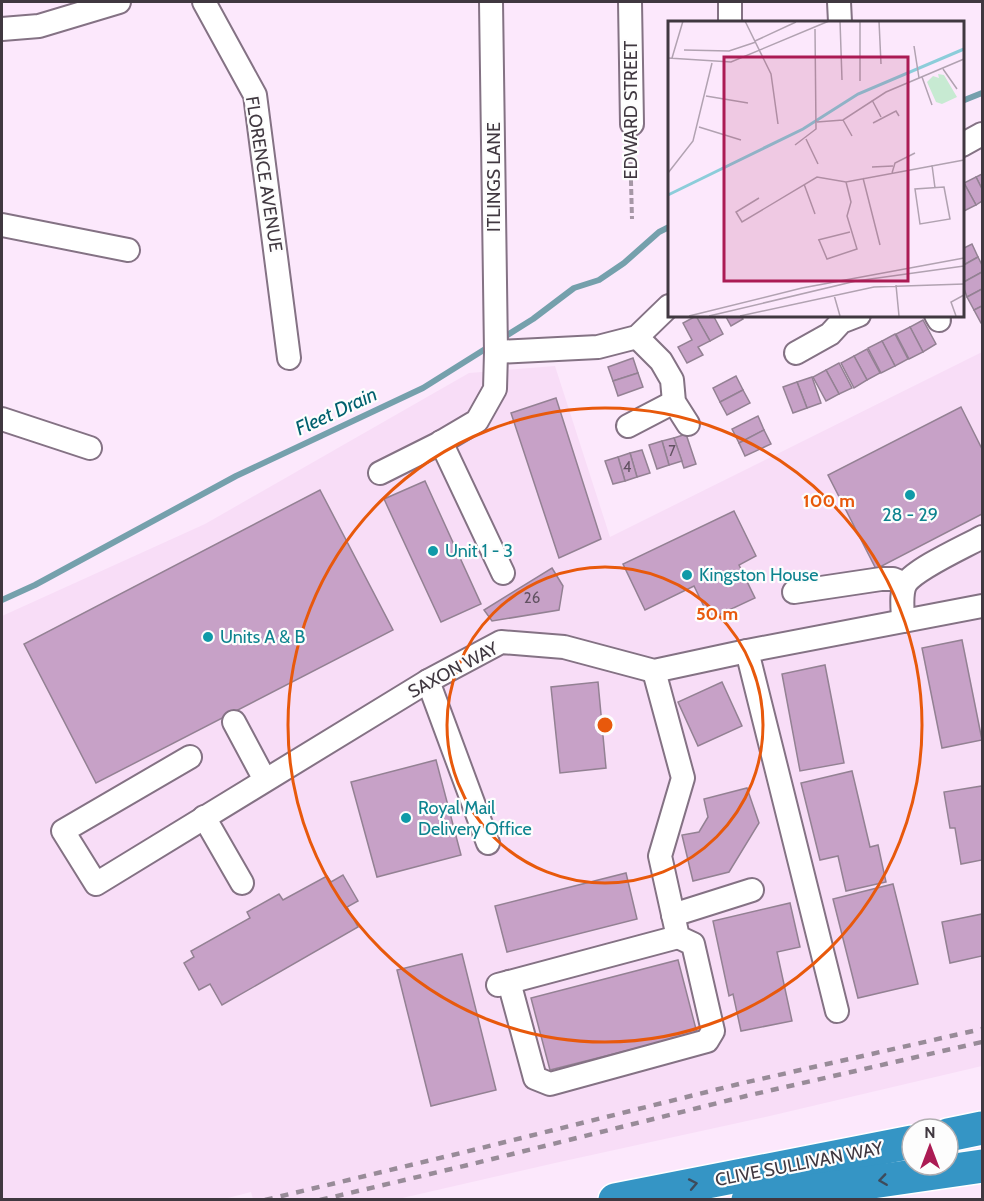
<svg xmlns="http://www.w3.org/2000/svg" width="984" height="1201" viewBox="0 0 984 1201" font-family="Cabin,sans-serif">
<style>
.built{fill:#f8ddf7}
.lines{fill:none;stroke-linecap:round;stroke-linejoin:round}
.stream{stroke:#75a0ac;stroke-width:6}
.building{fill:#c7a1c7;stroke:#938193;stroke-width:1.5}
.minor-casing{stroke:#847284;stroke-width:26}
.highway-casing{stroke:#fff;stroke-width:36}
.path{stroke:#a697a6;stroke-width:4;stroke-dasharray:6 3;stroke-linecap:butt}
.minor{stroke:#fff;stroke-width:22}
.highway{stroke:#3595c5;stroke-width:33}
.rail{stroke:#988b98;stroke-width:4.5;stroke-dasharray:8 8;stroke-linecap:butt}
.oneway{stroke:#3e4b5b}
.ring{fill:none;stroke:#e8590c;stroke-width:3}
.culture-dot{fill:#0f9aa8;stroke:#fdfdfd;stroke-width:2}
.labels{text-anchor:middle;stroke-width:4.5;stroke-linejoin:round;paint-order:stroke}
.number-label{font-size:15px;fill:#625262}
.street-label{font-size:18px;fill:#403840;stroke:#fdfdfd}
.culture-label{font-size:18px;fill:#0d838f;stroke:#fdfdfd;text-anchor:start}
.water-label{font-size:20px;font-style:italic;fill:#00606e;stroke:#fdfdfd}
.inset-river{fill:none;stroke:#8ccdda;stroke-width:3}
.inset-road{fill:none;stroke:#b1a2b1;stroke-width:1.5}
.view{fill:#ab1b54;fill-opacity:0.15;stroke:#ab1b54;stroke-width:3}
.inset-edge{fill:none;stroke:#403840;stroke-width:3}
.centre{fill:#e8590c;stroke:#fdfdfd;stroke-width:3}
.ring-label{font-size:18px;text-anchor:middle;font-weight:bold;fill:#e8590c;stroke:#fdfdfd;stroke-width:4.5;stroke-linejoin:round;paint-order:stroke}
</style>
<rect width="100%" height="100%" fill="#fce8fc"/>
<path class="built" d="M982 352V1066L774 1115 555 1163 398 1199H253L251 1192 220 1200 2 1199V616L205 524 469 373 555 366 610 537Z"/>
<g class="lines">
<g class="stream">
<path d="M962 101 982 93"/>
<path d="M501 339 533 319 574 288 599 280 624 263 659 232 669 227"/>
<path d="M2 600 35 585 236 476 423 388 490 346"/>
</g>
</g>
<g class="building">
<path d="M982 174V189L976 177Z"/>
<path d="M976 177 982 189V201L976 205 964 183Z"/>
<path d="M964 183 976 205 964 211 962 207V185Z"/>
<path d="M972 244 978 257 962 266V249Z"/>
<path d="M978 257 982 265V272L962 283V266Z"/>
<path d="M982 272V289L967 297 962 283Z"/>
<path d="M982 289V306L974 310 967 297Z"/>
<path d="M982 306V323H981L974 310Z"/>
<path d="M713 315 723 334 710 341 696 316Z"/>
<path d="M725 315H740L743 319 731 326Z"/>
<path d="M696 316 710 341 698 347 703 355 687 363 678 347 692 340 683 323Z"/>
<path d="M923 320 936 344 923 352 910 327Z"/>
<path d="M910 327 923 352 909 359 896 334Z"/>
<path d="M895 334 908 359 895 366 882 341Z"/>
<path d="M882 341 895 366 881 373 868 348Z"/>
<path d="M867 349 880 373 867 380 854 356Z"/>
<path d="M854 356 867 380 854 388 841 363Z"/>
<path d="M633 358 638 373 613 381 608 367Z"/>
<path d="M839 363 852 388 839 394 826 370Z"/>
<path d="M826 370 839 394 826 401 813 377Z"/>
<path d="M638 373 643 387 618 396 613 381Z"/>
<path d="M736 376 743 390 720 402 713 388Z"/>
<path d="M812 377 821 403 807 408 797 382Z"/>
<path d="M797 382 807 408 793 413 783 387Z"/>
<path d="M743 390 750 403 727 415 720 402Z"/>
<path d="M556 398 601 539 559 558 511 413Z"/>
<path d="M961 407 982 449V514L876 569 828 475Z"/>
<path d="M758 416 764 430 739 443 732 429Z"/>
<path d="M764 430 771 444 745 456 739 443Z"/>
<path d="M686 434 696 464 684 468 674 438Z"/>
<path d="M674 438 682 461 669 465 662 441Z"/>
<path d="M662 441 669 465 657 469 649 445Z"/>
<path d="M642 450 650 473 637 477 630 453Z"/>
<path d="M630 453 637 477 625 481 618 457Z"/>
<path d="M618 457 625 481 613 484 605 461Z"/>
<path d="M425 481 481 604 441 622 384 499Z"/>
<path d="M320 490 393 630 96 783 24 644Z"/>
<path d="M734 511 756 556 739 565 755 598 710 619 694 586 645 610 623 564Z"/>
<path d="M552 568 563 586 559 610 492 621 484 610Z"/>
<path d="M962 640 982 740 942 748 922 648Z"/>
<path d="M825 665 844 763 800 771 782 674Z"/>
<path d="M598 682 606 768 560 773 551 687Z"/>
<path d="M722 682 742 726 698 746 678 702Z"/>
<path d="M436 760 461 855 377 877 351 782Z"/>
<path d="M852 771 870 847 878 845 886 882 846 891 838 856 820 860 801 783Z"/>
<path d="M982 786V860L961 864 955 828H950L944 792Z"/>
<path d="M747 788 759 823 729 872 693 881 682 835 699 832 708 817 704 799Z"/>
<path d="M626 873 637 919 507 952 495 906Z"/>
<path d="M343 875 358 901 347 907 358 927 222 1005 210 984 199 990 184 963 194 957 191 951 250 918 247 912 279 894 283 900 327 876 331 882Z"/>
<path d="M893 884 918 984 858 998 833 899Z"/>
<path d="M790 903 800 947 777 952 792 1021 741 1031 733 994 729 996 713 921Z"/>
<path d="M982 914V956L950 963 942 922Z"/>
<path d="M462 954 496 1090 431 1106 397 970Z"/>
<path d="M678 960 697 1033 550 1070 531 998Z"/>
</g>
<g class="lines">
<g class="minor-casing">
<g id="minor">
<path d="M204 2 255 95 289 358"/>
<path d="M630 2 632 124"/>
<path d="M839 2 840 22"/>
<path d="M730 22V2"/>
<path d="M2 29 39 26 119 2"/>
<path d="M962 145 982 134"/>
<path d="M2 225 128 250"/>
<path d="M936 315 939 320"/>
<path d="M637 337 661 361 672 380 674 402 688 424"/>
<path d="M496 352 598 347 637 337 669 306"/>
<path d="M796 353 830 334 841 322 859 315"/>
<path d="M2 419 90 448"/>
<path d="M628 426 674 402"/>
<path d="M441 442 503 573"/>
<path d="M380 473 438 444 477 421 495 389 496 352 491 2"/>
<path d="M794 592 881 579H893L905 584"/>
<path d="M903 621C903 610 900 593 906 583 917 568 964 547 982 537"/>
<path d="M747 651 837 1011"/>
<path d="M428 681 488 843"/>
<path d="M234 722 265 780"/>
<path d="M190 757 63 831 96 884 428 681 501 642 564 647 654 671 747 651 982 606"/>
<path d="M204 817 242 883"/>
<path d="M673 915 752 890"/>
<path d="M509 982 535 1078 550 1084 707 1041 713 1031 693 944 678 937 660 856 683 778 654 671"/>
<path d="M498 985 678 937"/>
</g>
</g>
<g class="highway-casing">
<g id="highway">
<path d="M948 1135 982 1128"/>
<path d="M615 1200 912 1142"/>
<path d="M748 1200 982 1166"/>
</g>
</g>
<path class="path" d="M630 144 632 219"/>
<use href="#minor" class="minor"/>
<use href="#highway" class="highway"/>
<g class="rail">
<path d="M265 1200 465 1152 743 1083 982 1029"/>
<path d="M320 1200 468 1165 746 1096 982 1042"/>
</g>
</g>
<defs><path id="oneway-chevron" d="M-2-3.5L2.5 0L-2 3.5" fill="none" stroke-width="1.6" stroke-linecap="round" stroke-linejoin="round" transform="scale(1.5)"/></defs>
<g class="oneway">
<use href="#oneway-chevron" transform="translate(883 1180) rotate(172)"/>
<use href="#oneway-chevron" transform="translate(693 1184) rotate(-11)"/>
</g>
<g class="ring">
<circle cx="605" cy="725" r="158"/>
<circle cx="605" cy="725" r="317"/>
</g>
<g class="culture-dot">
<circle cx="910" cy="495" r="6"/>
<circle cx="433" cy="551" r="6"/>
<circle cx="687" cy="575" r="6"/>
<circle cx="208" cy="637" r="6"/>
<circle cx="406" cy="818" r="6"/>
</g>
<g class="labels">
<g class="number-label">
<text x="672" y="456">7</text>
<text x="627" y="472">4</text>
<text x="532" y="603">26</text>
</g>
<g class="street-label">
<text transform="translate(631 110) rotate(-90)" y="6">EDWARD STREET</text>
<text transform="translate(264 174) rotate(81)" y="6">FLORENCE AVENUE</text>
<text transform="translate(494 177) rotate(-90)" y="6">ITLINGS LANE</text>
<text transform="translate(453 670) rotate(-28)" y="6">SAXON WAY</text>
<text transform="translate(799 1164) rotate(-11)" y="6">CLIVE SULLIVAN WAY</text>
</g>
<g class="culture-label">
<text x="910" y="521" text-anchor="middle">28 - 29</text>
<text x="445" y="557">Unit 1 - 3</text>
<text x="699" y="581">Kingston House</text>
<text x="220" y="643">Units A &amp; B</text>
<text x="418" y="814">Royal Mail<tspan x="418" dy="21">Delivery Office</tspan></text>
</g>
<g class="water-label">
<text transform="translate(336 411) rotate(-25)" y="7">Fleet Drain</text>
</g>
</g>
<g transform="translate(668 21)">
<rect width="296" height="296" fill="#fce8fc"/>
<path d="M270 53 276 54 289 76 274 83 268 81 259 61 265 55 271 57Z" fill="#c7ead2"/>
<path class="inset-river" d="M0 174 135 108 190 73 296 28"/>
<path class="inset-road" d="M77 0 103 53 110 103M172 0 174 59M192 0V60M211 0 213 43M87 20 128 1M246 25 251 57M16 29 61 30 88 21M0 37 63 41 161 0M4 37 15 0M275 48 289 68M254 56 264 84M38 75 80 82M204 79 213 96M175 99 184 115M149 101 175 99 218 71 296 38M205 102 228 90 231 95M31 106 73 119M138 118 150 143M127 124 148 108 147 8M264 144 267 167M204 146 225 145M0 152 25 120 44 42M224 152 227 142 247 132M195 157 212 224M136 163 147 193M276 166 282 198 252 203 247 168ZM91 177 68 191 74 201 149 156 178 161 296 139M150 219 182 211M151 219 159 238 189 228 179 195 183 181 178 161M228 264 231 295M166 274 172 295M21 295 134 267 296 237M41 295 188 260 296 245M72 295 206 266 296 263M288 295 283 281 296 274"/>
<path class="view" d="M56 36H240V260H56Z"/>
<rect width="296" height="296" class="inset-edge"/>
</g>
<circle cx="605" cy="725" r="9" class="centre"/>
<g class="ring-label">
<text x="829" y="507">100 m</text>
<text x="717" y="620">50 m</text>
</g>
<rect width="984" height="1201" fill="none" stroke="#403840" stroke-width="6"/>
<g transform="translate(930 1147)"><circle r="28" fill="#fdfdfd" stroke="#b1aeb1" stroke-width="1.5"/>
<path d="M0-4.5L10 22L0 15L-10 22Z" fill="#ab1b54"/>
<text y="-9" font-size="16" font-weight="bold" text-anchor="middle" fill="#403840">N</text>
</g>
</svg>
